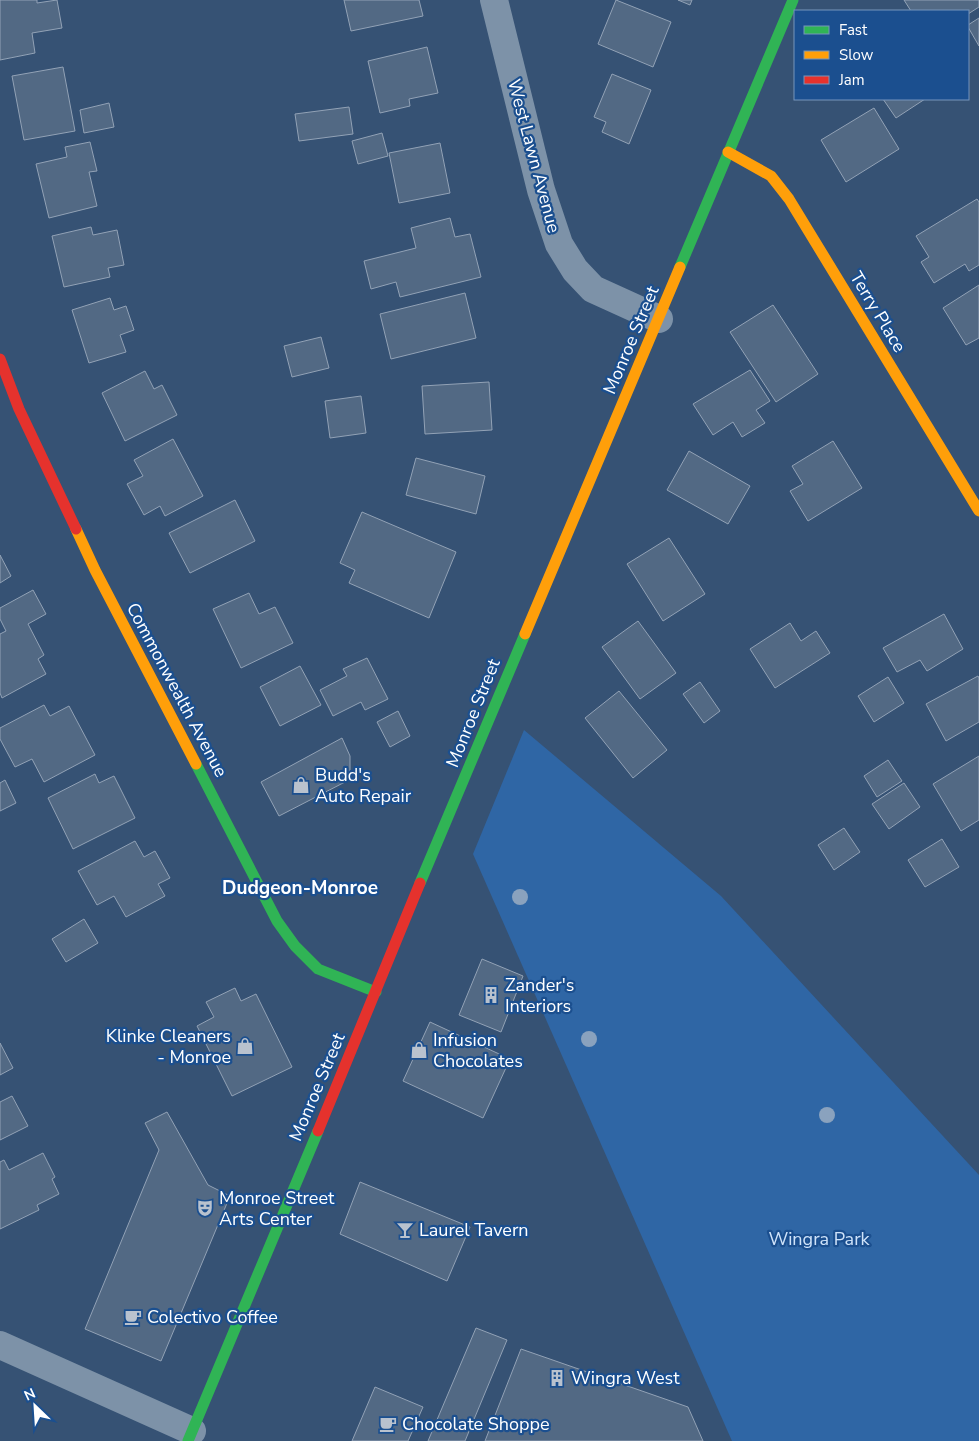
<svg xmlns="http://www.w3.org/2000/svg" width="979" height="1441" viewBox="0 0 979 1441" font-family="'Nunito Sans',sans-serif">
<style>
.green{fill:#2f66a5}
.building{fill:#526984;stroke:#92a2b6}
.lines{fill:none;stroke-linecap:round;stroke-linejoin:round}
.street{stroke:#7d92a8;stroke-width:28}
.fast{stroke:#30b455;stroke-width:11}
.slow{stroke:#ff9f0a;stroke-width:11}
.jam{stroke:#e5322d;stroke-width:11}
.tree{fill:#8aa2be}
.labels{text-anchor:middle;stroke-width:4.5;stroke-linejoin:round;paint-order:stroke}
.street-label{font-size:18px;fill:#fff;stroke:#1b4f8f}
.poi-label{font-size:18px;fill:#fff;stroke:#1b4f8f;text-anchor:start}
.park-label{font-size:18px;fill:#cfe3fa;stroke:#1b4f8f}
.neighbourhood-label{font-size:19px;font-weight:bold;fill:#fff;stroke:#1b4f8f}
</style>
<rect width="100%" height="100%" fill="#365274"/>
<path class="green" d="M524 730 721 896 979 1175V1441H732L473 854Z"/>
<g class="building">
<path d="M0 0H37V3L57 0 62 28 32 33 35 53 0 60Z"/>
<path d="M344 0H419L423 16 351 31Z"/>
<path d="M616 0 671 22 653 67 598 44Z"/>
<path d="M678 0H692L690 5Z"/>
<path d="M904 0H979V7L968 14V11H911Z"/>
<path d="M979 18V46L968 27V25Z"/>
<path d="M427 47 438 93 409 99 410 106 380 113 368 61Z"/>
<path d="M63 67 75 131 24 140 12 76Z"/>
<path d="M612 74 651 90 629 144 602 132 606 122 594 117Z"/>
<path d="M883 99H925L896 118Z"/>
<path d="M109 103 114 127 84 133 80 110Z"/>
<path d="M349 107 353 134 299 141 295 114Z"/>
<path d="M874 108 899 149 846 182 821 140Z"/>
<path d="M382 133 388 156 358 164 352 141Z"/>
<path d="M90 142 97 171 89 172 97 206 49 218 36 164 67 157 65 147Z"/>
<path d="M440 143 450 193 399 203 389 153Z"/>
<path d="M977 199 979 202V265L969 271 965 264 934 283 921 262 929 257 916 236Z"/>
<path d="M450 218 455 237 470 234 481 277 400 297 396 282 371 289 364 261 416 248 411 228Z"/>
<path d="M91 227 93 235 117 230 124 265 108 268 110 277 64 287 52 236Z"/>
<path d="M979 285V338L966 345 943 308Z"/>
<path d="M465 293 476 338 391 359 380 314Z"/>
<path d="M110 298 114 310 126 306 134 330 120 335 126 352 89 363 72 310Z"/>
<path d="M773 305 818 374 776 402 730 332Z"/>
<path d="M321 337 329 368 292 377 284 346Z"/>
<path d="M750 370 770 401 756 410 765 423 742 437 733 422 713 435 693 404Z"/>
<path d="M145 371 154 389 162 385 177 415 125 441 102 393Z"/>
<path d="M489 382 492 430 425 434 422 386Z"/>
<path d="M361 396 366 433 330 438 325 401Z"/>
<path d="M173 439 203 496 165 516 160 506 144 515 127 484 143 476 134 460Z"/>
<path d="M833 441 862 488 808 521 790 491 803 484 792 466Z"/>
<path d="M689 451 750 486 728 524 667 490Z"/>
<path d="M416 458 485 476 476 514 406 495Z"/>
<path d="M235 500 255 541 190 573 169 533Z"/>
<path d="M362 512 456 552 429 618 349 583 355 570 340 563Z"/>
<path d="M669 538 705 594 663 621 627 564Z"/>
<path d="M0 555 11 576 0 583Z"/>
<path d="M33 590 46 614 28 624 44 655 38 659 46 674 2 698 0 693V634L6 631 0 619V608Z"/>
<path d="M249 593 259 614 275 607 293 643 241 668 213 609Z"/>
<path d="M944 614 963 649 927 671 920 660 897 672 883 648Z"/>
<path d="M638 621 676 673 640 699 602 647Z"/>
<path d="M790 623 801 641 816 631 830 653 775 688 750 649Z"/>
<path d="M367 658 388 699 365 710 361 702 333 716 320 690 347 676 343 669Z"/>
<path d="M300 666 321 705 280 726 260 687Z"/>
<path d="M978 676 979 678V722L946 741 926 704Z"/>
<path d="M888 677 904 703 874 722 858 696Z"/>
<path d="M700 682 720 711 704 723 683 694Z"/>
<path d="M619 691 667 750 633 778 585 718Z"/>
<path d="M44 705 50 716 69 706 95 755 44 782 32 759 15 767 0 739V728Z"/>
<path d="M398 711 410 736 390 747 377 722Z"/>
<path d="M342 738 350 756V770L345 782 279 816 261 782Z"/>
<path d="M979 756V820L961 831 933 784Z"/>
<path d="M888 760 902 781 877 797 864 776Z"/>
<path d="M95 774 99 783 114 776 135 818 73 849 48 798Z"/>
<path d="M5 780 16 803 0 811V783Z"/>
<path d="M904 783 920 807 889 829 872 804Z"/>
<path d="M844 828 860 852 834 870 818 845Z"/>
<path d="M942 839 959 867 925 887 908 860Z"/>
<path d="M135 841 144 857 155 851 170 878 158 884 165 896 126 917 114 896 97 905 78 871Z"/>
<path d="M84 919 98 943 66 962 52 939Z"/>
<path d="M482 959 523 976 501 1032 459 1015Z"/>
<path d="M235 988 241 1001 256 994 292 1067 232 1096 197 1026 214 1017 206 1002Z"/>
<path d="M430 1022 510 1059 483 1118 403 1081Z"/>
<path d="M0 1043 13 1068 0 1075Z"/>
<path d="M12 1096 28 1126 0 1140V1102Z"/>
<path d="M167 1112 208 1185 230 1196 161 1361 85 1329 159 1150 145 1123Z"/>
<path d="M43 1153 55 1177 52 1179 59 1194 37 1205 39 1210 0 1229V1162L4 1160 9 1170Z"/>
<path d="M360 1182 470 1227 447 1281 340 1234Z"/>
<path d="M476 1328 507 1340 465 1441H428Z"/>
<path d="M521 1349 688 1407 703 1441H485Z"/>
<path d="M375 1387 423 1407 408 1441H352Z"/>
</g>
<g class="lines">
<g class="street">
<path d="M494 0 541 190 559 244 575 270 593 289 659 319"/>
<path d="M0 1345 192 1431"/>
</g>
<g class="fast">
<path d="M680 267 793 0"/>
<path d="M196 764 277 921 295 946 318 969 376 992"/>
<path d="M420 883 525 634"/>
<path d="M188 1441 318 1131"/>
</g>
<g class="slow">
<path d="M728 152 771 176 789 199 979 511"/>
<path d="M76 529 95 570 196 764"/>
<path d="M525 634 680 267"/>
</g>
<g class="jam">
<path d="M0 359 19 409 76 529"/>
<path d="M318 1131 420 883"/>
</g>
</g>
<g class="tree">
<circle cx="520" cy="897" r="8"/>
<circle cx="589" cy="1039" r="8"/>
<circle cx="827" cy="1115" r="8"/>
</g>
<defs>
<g id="shop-bare" transform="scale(1.35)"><path d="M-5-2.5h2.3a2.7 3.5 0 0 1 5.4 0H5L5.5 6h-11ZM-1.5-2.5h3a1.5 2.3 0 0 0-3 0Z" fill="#b9c2ce" stroke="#1b4f8f" stroke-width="2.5" paint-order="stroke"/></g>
<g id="building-bare" transform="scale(1.35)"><path d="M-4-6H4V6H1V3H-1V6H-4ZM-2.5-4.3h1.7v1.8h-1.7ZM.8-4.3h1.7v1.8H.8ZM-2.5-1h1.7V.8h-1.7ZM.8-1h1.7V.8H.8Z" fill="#b9c2ce" stroke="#1b4f8f" stroke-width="2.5" paint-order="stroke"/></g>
<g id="theatre-bare" transform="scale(1.35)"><path d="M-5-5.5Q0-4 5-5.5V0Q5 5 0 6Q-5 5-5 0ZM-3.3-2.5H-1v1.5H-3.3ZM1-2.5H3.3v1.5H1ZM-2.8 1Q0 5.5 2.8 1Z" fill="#b9c2ce" stroke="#1b4f8f" stroke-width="2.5" paint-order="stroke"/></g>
<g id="bar-bare" transform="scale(1.35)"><path d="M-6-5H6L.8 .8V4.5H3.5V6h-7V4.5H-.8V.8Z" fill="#b9c2ce" stroke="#1b4f8f" stroke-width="2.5" paint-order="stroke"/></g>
<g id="cafe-bare" transform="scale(1.35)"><path d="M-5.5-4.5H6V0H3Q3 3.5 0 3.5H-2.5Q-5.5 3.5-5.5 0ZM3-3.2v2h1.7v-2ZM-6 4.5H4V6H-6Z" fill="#b9c2ce" stroke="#1b4f8f" stroke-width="2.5" paint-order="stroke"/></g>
</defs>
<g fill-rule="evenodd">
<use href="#shop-bare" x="301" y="785"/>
<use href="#building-bare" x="491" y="995"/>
<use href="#shop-bare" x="245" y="1046"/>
<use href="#shop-bare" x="419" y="1050"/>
<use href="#theatre-bare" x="205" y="1208"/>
<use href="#bar-bare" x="405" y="1230"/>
<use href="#cafe-bare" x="133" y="1317"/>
<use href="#building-bare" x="557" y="1378"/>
<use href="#cafe-bare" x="388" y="1424"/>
</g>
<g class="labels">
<g class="street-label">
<text transform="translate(534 156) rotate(75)" y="6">West Lawn Avenue</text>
<text transform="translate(878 312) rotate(59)" y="6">Terry Place</text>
<text transform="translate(631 340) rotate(-67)" y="6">Monroe Street</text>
<text transform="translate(177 690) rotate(62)" y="6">Commonwealth Avenue</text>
<text transform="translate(473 713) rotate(-68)" y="6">Monroe Street</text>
<text transform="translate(317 1087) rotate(-67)" y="6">Monroe Street</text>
</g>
<g class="poi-label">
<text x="315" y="781">Budd's<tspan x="315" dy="21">Auto Repair</tspan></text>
<text x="505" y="991">Zander's<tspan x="505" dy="21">Interiors</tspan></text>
<text x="231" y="1042" text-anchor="end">Klinke Cleaners<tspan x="231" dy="21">- Monroe</tspan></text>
<text x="433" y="1046">Infusion<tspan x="433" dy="21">Chocolates</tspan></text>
<text x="219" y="1204">Monroe Street<tspan x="219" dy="21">Arts Center</tspan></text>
<text x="419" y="1236">Laurel Tavern</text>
<text x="147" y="1323">Colectivo Coffee</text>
<text x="571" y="1384">Wingra West</text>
<text x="402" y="1430">Chocolate Shoppe</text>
</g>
<g class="park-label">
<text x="819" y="1245">Wingra Park</text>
</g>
<g class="neighbourhood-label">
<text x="300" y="894">Dudgeon-Monroe</text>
</g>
</g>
<rect x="794" y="10" width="175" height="90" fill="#1b4f8f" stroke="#7695bc"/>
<rect x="804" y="26" width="25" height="8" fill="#30b455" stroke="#7695bc"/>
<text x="839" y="35" font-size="15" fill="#ffffff">Fast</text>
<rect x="804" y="51" width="25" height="8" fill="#ff9f0a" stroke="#7695bc"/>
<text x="839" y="60" font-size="15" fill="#ffffff">Slow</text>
<rect x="804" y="76" width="25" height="8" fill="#e5322d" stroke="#7695bc"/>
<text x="839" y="85" font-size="15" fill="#ffffff">Jam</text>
<g transform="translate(35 1406) rotate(335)" stroke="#1b4f8f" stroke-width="4" paint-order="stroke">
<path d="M0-4L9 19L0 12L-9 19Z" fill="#ffffff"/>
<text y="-8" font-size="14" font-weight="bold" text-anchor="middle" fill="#ffffff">N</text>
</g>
</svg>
